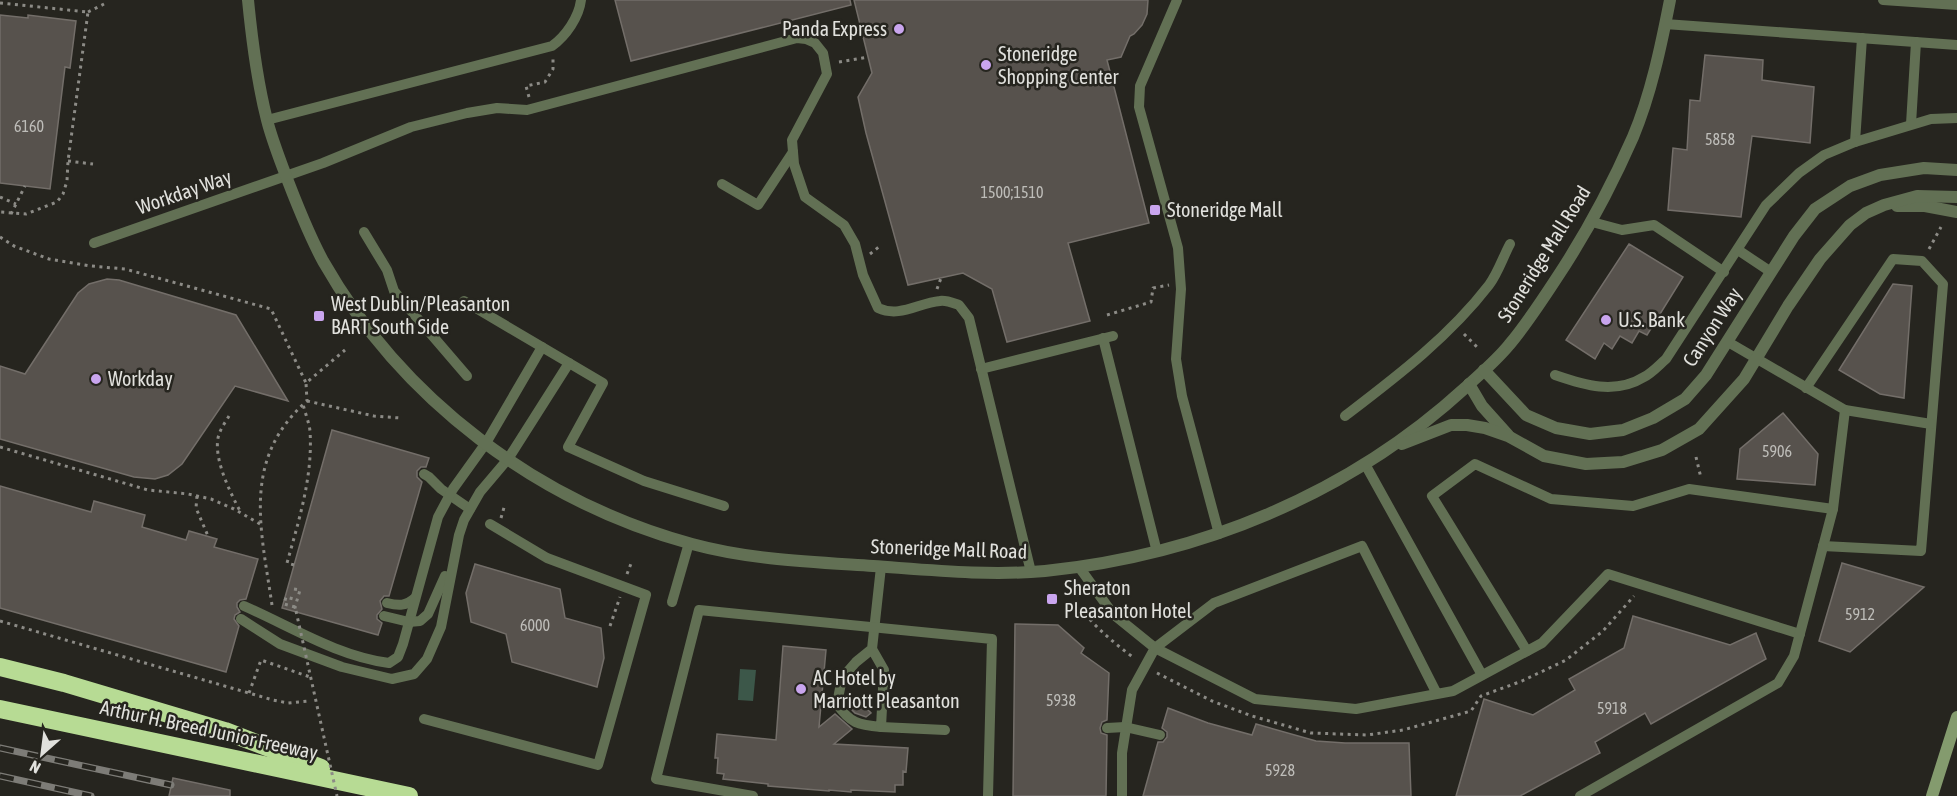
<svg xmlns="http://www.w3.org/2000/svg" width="1957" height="796" viewBox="0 0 1957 796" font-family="'Asap Condensed',sans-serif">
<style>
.water{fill:#3c5749}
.building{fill:#57524d;stroke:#736e69;stroke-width:1.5}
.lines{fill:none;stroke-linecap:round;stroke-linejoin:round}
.path{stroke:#8c8b86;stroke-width:3;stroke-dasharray:3 4.5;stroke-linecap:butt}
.lane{stroke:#627054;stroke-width:10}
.street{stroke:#627054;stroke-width:12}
.secondary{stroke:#849b6e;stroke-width:12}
.highway{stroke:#b7db94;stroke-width:18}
.rail-casing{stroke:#7d7c77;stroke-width:7}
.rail{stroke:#26251f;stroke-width:4.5;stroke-dasharray:14;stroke-linecap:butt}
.path-bridge{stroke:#8c8b86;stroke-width:3;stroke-dasharray:3 4.5;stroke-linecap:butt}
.poi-dot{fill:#c9a5ee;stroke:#26251f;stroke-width:2}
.labels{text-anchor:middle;stroke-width:5;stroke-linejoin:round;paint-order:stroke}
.number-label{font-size:16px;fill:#bebdb9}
.poi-label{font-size:20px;fill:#e1e1dd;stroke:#26251f;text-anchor:start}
.street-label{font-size:20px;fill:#e1e1dd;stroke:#26251f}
</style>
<rect width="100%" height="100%" fill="#26251f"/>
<path class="water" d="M740 669 756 670 753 701 738 700Z"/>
<g class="building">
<path d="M615 0H850L851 5 631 61Z"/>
<path d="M854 0H1148L1147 14 1142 25 1134 34 1130 36 1121 57 1107 60 1149 223 1068 243 1090 321 1007 342 992 289 963 273 908 285 866 133 858 97 872 73Z"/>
<path d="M0 15 28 18V15L76 21 70 68 65 67 50 189 0 183Z"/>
<path d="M1705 55 1763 60 1762 80 1814 87 1810 143 1752 136 1741 217 1668 210 1673 148 1687 150 1690 100 1700 101Z"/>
<path d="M1629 244 1683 277 1647 335 1639 331 1632 343 1620 336 1612 349 1604 343 1595 359 1566 340Z"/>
<path d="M107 279 119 280 236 315 288 401 235 386 182 464 168 475 155 479 134 477 0 439V366L25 374 78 293 89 284Z"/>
<path d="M1893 284 1912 286 1904 398 1880 394 1839 370Z"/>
<path d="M1783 413 1818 454 1815 485 1737 479 1740 449Z"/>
<path d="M332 430 429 458 426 467H421L417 471V477L422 482 389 596H384L380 601 382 609 377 615V619L382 623 378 635 282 608Z"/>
<path d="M0 486 91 512 94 501 145 515 142 527 186 540 189 531 217 539 214 547 258 559 246 599 240 600 237 603V607L240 612 235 615 234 619 239 626 226 672 0 608Z"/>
<path d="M1842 563 1924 587 1850 652 1819 641Z"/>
<path d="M475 564 560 589 565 618 601 628 604 658 597 687 512 662 506 634 471 622 466 593Z"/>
<path d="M1633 616 1730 645 1756 633 1766 659 1651 724 1645 713 1595 742 1600 753 1520 796H1456L1484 699 1533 715 1575 690 1569 679 1624 648Z"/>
<path d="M1015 624 1058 625 1084 648 1081 653 1109 673 1107 720 1102 722 1100 728 1101 733 1107 735 1106 796H1013Z"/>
<path d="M783 646 826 650 819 727 835 714 852 729 834 744 908 748 906 772 903 771V785H895V792L851 790V792L829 790V791L768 786V784L723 779 724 774 717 773 718 758H715L717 734 776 740Z"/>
<path d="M856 697 871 713 866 717 855 713 847 705Z"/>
<path d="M1168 708 1208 723 1252 735 1256 724 1316 741 1345 743H1409L1411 796H1143L1158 742H1163L1167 737V732L1162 728Z"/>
<path d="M173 778 230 790V796H169Z"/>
</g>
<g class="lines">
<g class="path">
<path d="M0 3 88 12 68 161 67 181 63 194 57 202 26 214 0 212"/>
<path d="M88 12 104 4"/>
<path d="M839 62 868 57"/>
<path d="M529 97 526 86 545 82 553 69V59"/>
<path d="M68 161 93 164"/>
<path d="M0 197 16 204"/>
<path d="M11 214 25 186"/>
<path d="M0 237 14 246 49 259 91 266 125 269 271 309 306 383"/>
<path d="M1929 249 1941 227"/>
<path d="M870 254 880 246"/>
<path d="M937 289 941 278"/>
<path d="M1107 315 1151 302 1153 288 1169 285"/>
<path d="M1464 334 1477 347"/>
<path d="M307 401 374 416 400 418"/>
<path d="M229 416C225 423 220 429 218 438 214 460 230 492 240 511"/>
<path d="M0 447 148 490 188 494 211 499 234 509 260 524"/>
<path d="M1696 457 1701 478"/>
<path d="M197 496 196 508 208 536"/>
<path d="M501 518 505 504"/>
<path d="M294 565 287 563C299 520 313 476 310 431 309 422 305 413 303 404"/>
<path d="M627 574 632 561"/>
<path d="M294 589 300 590 295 607 296 611"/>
<path d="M272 605C261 529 241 459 307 401L306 383 345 350"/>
<path d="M295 607 284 604 286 597 297 600"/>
<path d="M1080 608C1096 628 1114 643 1134 658"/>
<path d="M0 621 273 700 288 703 309 701"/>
<path d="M610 626 620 597"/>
<path d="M1157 673 1212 701 1252 716 1311 733 1367 735 1403 730 1471 711 1481 696 1522 681 1566 660 1603 631 1634 596"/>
<path d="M249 693 261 660 310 677"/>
</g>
<g class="lane">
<path d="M1177 0 1140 86 1139 107 1178 248 1181 289 1176 359 1182 396 1219 534"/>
<path d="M1883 0 1957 5"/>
<path d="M1665 24 1957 45"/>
<path d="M267 120 552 46C566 36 579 17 581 0"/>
<path d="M1911 124 1916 42"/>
<path d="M1855 142 1862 38"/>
<path d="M722 184 758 205 793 152"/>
<path d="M1592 222 1622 230 1654 225 1724 272"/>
<path d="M364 232 387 270 394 291 467 376"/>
<path d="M94 243 323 163 411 127 467 113 497 108 527 110 797 38 806 39 815 43 823 53 827 74 792 140 794 164 805 197 844 225 855 244 863 275 878 308C900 318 918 303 940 301 946 300 953 303 959 305L969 318 1031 572"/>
<path d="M1738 250 1771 272"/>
<path d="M464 301 603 383 568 447 644 481 724 506"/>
<path d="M1103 338 1157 552"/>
<path d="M981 369 1113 336"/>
<path d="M1555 375C1584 385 1615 395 1644 377 1652 373 1659 365 1666 359L1766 205 1799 173 1824 155 1855 142 1931 119 1957 118"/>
<path d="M1806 388 1893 259 1922 261 1943 284 1921 551 1823 546"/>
<path d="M1845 410 1931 424"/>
<path d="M1345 416C1396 377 1449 337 1489 285 1498 273 1503 257 1510 244"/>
<path d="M1365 464 1482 675"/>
<path d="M424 474 429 477 441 489 470 509"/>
<path d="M1079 567 1113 614 1155 648 1132 690 1122 753V796"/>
<path d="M672 602 689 543"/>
<path d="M387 603C399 606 406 606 415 598"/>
<path d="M244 606C292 627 337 656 389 663L398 657 403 644 438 517 453 489 486 443 542 347"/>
<path d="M384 616 409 622 420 621 428 614 445 576"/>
<path d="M241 619 280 644 342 667 392 679 414 674 427 659 441 627 459 535 464 520 480 492 508 459 569 363"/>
<path d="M872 649 884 670 881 727C858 725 850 723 837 704L842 678 856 662 872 649 881 567"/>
<path d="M1527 651 1432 496 1475 464 1551 499 1633 506 1689 489 1833 509"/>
<path d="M1437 694 1362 546 1214 603 1155 648 1255 699 1356 709 1367 707 1453 691 1542 643 1608 574 1800 634"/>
<path d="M424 719 598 765 646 595 547 558 490 524"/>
<path d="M881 727 945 730"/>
<path d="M1107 728 1125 727 1160 735"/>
<path d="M753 796 656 779 699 610 992 639 988 796"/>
<path d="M1580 796 1778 683 1794 656 1833 509 1845 410 1728 342"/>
</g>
<g class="street">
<path d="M248 0C252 41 257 81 267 120 271 136 277 152 283 168 295 200 307 231 323 261 402 400 538 502 692 544 751 560 812 562 873 566 930 570 988 576 1045 571 1201 555 1349 494 1465 388 1480 374 1496 361 1509 345 1526 325 1541 302 1556 279 1586 234 1611 187 1633 137 1651 94 1661 46 1670 0"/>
<path d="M1897 206H1925L1957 212"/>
<path d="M1484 370 1526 415 1556 428 1590 434 1623 430 1653 418 1685 399 1706 375 1794 236 1815 209 1850 186 1880 175 1924 168 1957 170"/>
<path d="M1469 384 1482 406 1508 435"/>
<path d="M1402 444 1451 425H1467L1485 428 1508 436 1544 456 1586 464 1623 462 1662 450 1699 429 1744 379 1788 306 1820 259 1850 225 1866 213 1884 205 1917 196 1957 197"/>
</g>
<path class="secondary" d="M1932 796 1957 717"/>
<g class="highway">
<path d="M0 667 64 683 225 731 321 768"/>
<path d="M0 709 409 796"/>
</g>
<g class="rail-casing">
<g id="rail">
<path d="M0 748 171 785"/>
<path d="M0 776 91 796"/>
</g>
</g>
<use href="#rail" class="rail"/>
<path class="path-bridge" d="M296 611 337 796"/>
</g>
<g class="poi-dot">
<circle cx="899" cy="29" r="6"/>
<circle cx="986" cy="65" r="6"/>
<rect x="1149" y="204" width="12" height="12" rx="3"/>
<rect x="313" y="310" width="12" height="12" rx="3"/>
<circle cx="1606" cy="320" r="6"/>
<circle cx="96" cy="379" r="6"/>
<rect x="1046" y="593" width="12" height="12" rx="3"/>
<circle cx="801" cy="689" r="6"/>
</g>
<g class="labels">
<g class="number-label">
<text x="29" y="132">6160</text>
<text x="1720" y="145">5858</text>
<text x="1012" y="198">1500;1510</text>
<text x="1777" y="457">5906</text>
<text x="1860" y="620">5912</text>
<text x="535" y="631">6000</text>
<text x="1061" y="706">5938</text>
<text x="1612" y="714">5918</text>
<text x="1280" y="776">5928</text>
</g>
<g class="poi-label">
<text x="887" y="36" text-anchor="end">Panda Express</text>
<text x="998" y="61">Stoneridge<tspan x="998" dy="23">Shopping Center</tspan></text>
<text x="1167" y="217">Stoneridge Mall</text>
<text x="331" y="311">West Dublin/Pleasanton<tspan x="331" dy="23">BART South Side</tspan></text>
<text x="1618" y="327">U.S. Bank</text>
<text x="108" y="386">Workday</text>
<text x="1064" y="595">Sheraton<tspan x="1064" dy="23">Pleasanton Hotel</tspan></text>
<text x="813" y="685">AC Hotel by<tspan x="813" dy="23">Marriott Pleasanton</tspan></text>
</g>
<g class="street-label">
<text transform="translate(184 192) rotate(-19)" y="7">Workday Way</text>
<text transform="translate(1544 254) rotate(-58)" y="7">Stoneridge Mall Road</text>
<text transform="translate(1712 327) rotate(-57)" y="7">Canyon Way</text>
<text transform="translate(949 549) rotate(2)" y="7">Stoneridge Mall Road</text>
<text transform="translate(209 730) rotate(12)" y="7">Arthur H. Breed Junior Freeway</text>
</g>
</g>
<g transform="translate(42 754) rotate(208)" stroke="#26251f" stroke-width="4.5" paint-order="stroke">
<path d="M0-4.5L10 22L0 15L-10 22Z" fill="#e1e1dd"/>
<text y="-9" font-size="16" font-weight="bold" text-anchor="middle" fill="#e1e1dd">N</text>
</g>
</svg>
